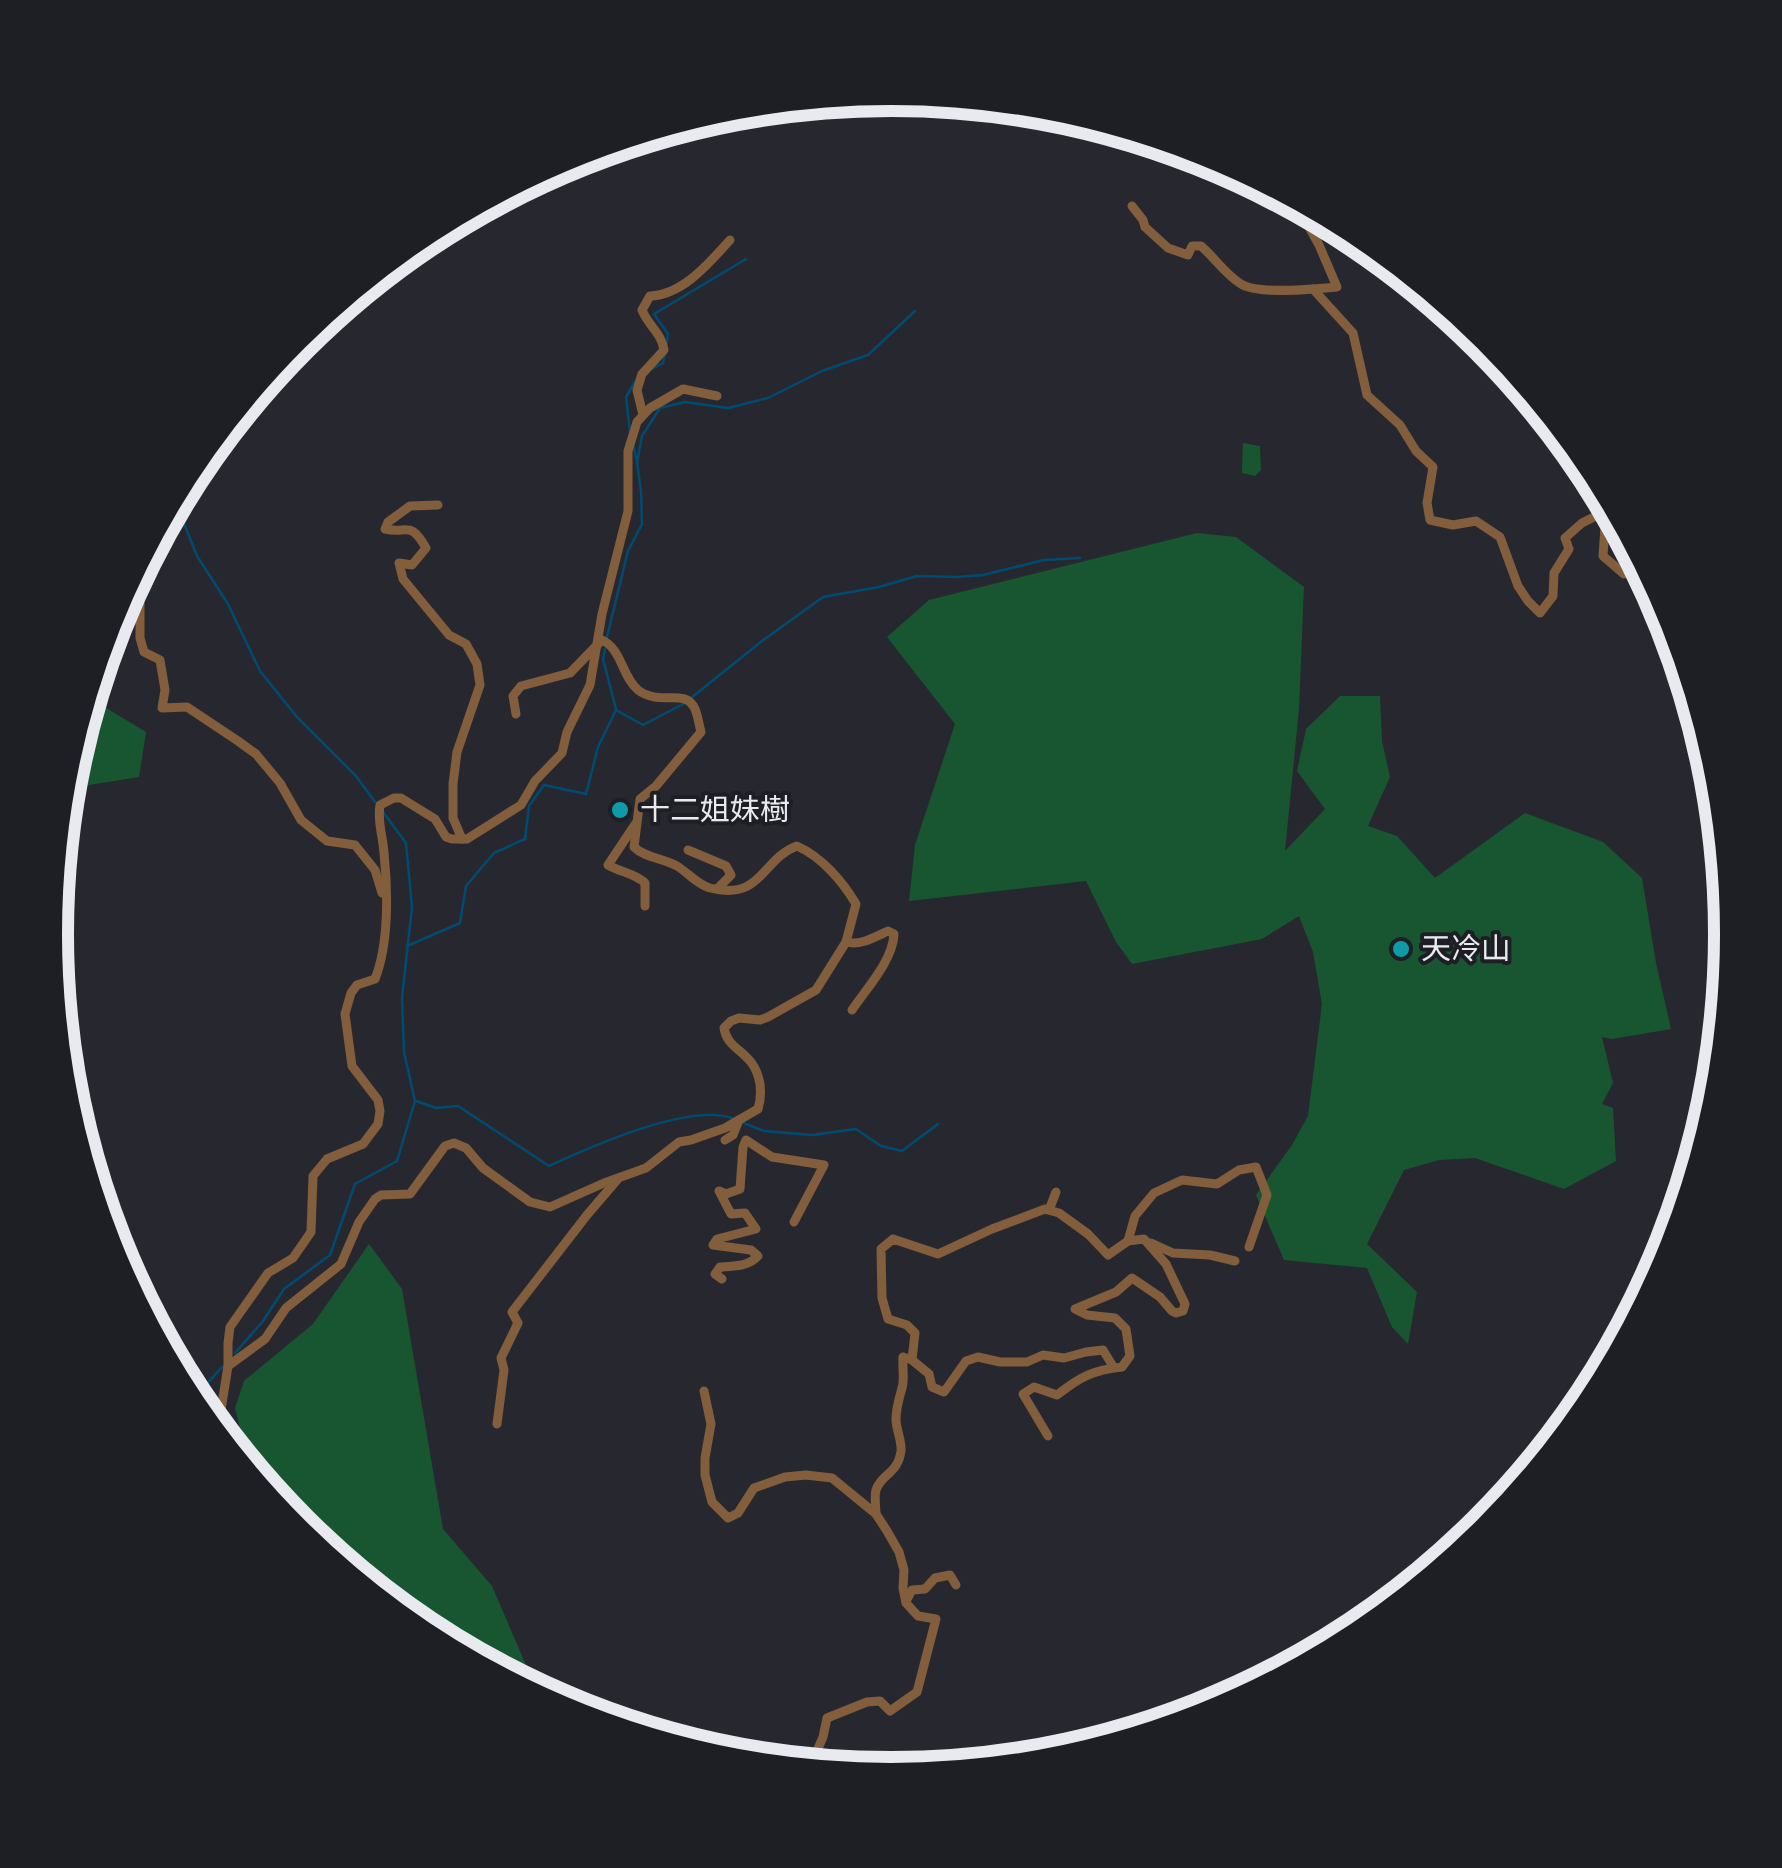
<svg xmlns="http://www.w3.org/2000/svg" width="1782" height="1868" viewBox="0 0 1782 1868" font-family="Rubik,'Noto Sans TC',sans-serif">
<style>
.green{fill:#185632}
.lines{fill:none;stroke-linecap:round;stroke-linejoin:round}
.stream{stroke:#004b72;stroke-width:2.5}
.street{stroke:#825e3c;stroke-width:9}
.culture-dot{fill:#0f9aa8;stroke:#1e1e25;stroke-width:4}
.labels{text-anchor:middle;stroke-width:8;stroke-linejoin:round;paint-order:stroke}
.poi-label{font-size:30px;fill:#e9eaef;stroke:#1e1e25;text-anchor:start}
.rim{fill:none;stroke:#e9eaef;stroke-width:12}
</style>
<rect width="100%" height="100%" fill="#27282f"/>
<g class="green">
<path d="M1243 443 1260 446 1261 470 1255 476 1242 473Z"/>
<path d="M1197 533 1236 537 1304 587 1299 709 1285 851 1325 809 1297 771 1306 729 1340 696H1380L1382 741 1390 777 1368 826 1397 836 1435 878 1525 813 1603 842 1642 878 1656 963 1671 1029 1612 1039 1602 1037 1613 1083 1602 1104 1613 1108 1616 1161 1564 1189 1475 1158 1439 1160 1404 1170 1367 1244 1417 1292 1408 1344 1392 1327 1367 1268 1284 1260 1256 1195 1292 1145 1308 1116 1322 1004 1313 952 1299 916 1262 939 1132 964 1116 942 1086 881 909 901 915 845 955 724 887 637 929 600Z"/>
<path d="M88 697 146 732 139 777 64 789 66 769Z"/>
<path d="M369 1244 402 1289 443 1529 492 1586 526 1665 533 1692 423 1633 296 1528 251 1473 235 1408 244 1381 313 1324Z"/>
</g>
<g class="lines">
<g class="stream">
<path d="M666 346 668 334 654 314 746 259"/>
<path d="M652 369 663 363 665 354"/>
<path d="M630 432 626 397 637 378"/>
<path d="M633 445 637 461"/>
<path d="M171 506 182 518 197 556 228 604 260 671 297 717 356 776 375 802"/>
<path d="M606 641 628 551 642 524 641 492 637 462 642 436 660 408 685 402 728 408 768 398 822 371 868 355 915 311"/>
<path d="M605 649 603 659 616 709"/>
<path d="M691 698 762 641 823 597 879 587 917 576 956 577 983 575 1044 560 1080 558"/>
<path d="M407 946 460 923 466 886 494 853 525 839 529 806 544 785 586 794 598 747 616 710 643 725 685 703"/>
<path d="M416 1101 436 1108 458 1106 549 1166C590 1147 692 1101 734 1119"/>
<path d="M741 1122 764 1131 812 1135 856 1129 881 1146 902 1151 938 1124"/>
<path d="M235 1353 263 1321 284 1289 330 1255 355 1184 397 1161 415 1101 404 1052 402 998 412 907 406 843 383 812"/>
<path d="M211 1425 204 1387 222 1367"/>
</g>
<g class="street">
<path d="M1132 206 1143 220 1145 227 1168 248 1188 255 1192 246H1201C1215 258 1225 274 1241 284 1258 295 1316 289 1337 287L1319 245 1302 214 1300 204"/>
<path d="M1313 289 1353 333 1367 395 1400 425 1416 451 1433 467 1427 503 1430 520 1453 525 1476 521 1500 537 1518 586 1528 601 1540 613 1553 596 1554 573 1569 549 1565 538 1582 523 1606 511 1603 556 1624 574 1637 554"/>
<path d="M643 415 637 390 642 374 664 350C661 332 649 327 642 310L650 296C683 295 709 263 730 240"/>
<path d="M438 505 410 506 388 522 385 529C408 534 410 520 426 548L412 565 399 563 403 579 449 635 466 644 477 664 480 685 457 752 453 784V818L462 839"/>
<path d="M126 591 140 602V638L144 652 160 660 165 690 162 708 187 707 238 741 256 754 280 783 301 820 327 841 355 845 375 870 382 893"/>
<path d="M636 823 608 865C620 872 636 874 645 883V906"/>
<path d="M688 850 726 866 731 875 718 888"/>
<path d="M846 942C860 946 875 937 888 931L894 934C893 960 867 988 852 1010"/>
<path d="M725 1140 733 1135 739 1120"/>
<path d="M1049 1210 1056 1192"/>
<path d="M1128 1241 1135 1216 1154 1193 1182 1180 1217 1184 1239 1170 1256 1167 1267 1195 1249 1247"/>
<path d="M1151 1243 1173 1253 1210 1255 1235 1261"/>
<path d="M722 1279 715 1274 720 1267C734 1266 748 1267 758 1256L751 1250 713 1245 717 1239 756 1229 745 1213 731 1214 719 1191 726 1194 740 1189 743 1147 746 1140 772 1157 824 1165 794 1222"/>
<path d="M228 1366 265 1339 286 1308 341 1264 359 1222 375 1199 381 1195 410 1194 445 1146 454 1143 466 1148 483 1168 530 1202 550 1207 604 1183 646 1168 679 1142 691 1140 725 1128 758 1109C761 1100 761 1093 760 1084 754 1049 728 1053 724 1028L731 1021 739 1018 760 1020 768 1017 816 990 846 942 856 904C843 882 822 857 797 846 761 859 763 901 710 888 698 885 687 872 677 866 663 858 645 858 634 847L640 799 656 786 701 732C699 725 698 716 695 709 685 687 660 707 638 690 622 677 622 649 602 640L570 673 521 686 513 696 516 714"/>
<path d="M704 1391 711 1424 705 1458V1475L712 1502 728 1518 738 1513 754 1488 785 1477 806 1475 832 1478 876 1514 887 1531 899 1552 904 1570 903 1588 906 1603 918 1616 936 1619 917 1692 890 1711 880 1701 867 1702 827 1718 823 1737 810 1767"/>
<path d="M497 1424 504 1370 501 1358 518 1323 512 1312 587 1215 617 1180"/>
<path d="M1048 1436 1023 1394 1034 1387 1057 1395C1080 1377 1093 1370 1122 1367L1130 1356 1126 1329 1115 1318 1087 1315 1075 1309 1116 1292 1132 1278 1160 1297 1172 1311 1176 1313 1183 1311 1185 1304 1166 1264 1144 1239 1128 1241 1108 1255 1088 1234 1059 1213 1045 1209 992 1229 938 1254 893 1239 881 1249 882 1298 888 1319 907 1325 915 1333 912 1360 929 1374 932 1387 944 1392 966 1361 978 1357 1000 1362H1027L1043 1355 1064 1358 1086 1352 1103 1350 1114 1368"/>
<path d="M230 1448 221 1410 228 1366V1343L230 1327 268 1273 293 1258 311 1232 313 1176 327 1159 363 1144 378 1124 380 1111 378 1100 352 1066 345 1014 351 993 357 985 375 979C389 944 388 891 384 853 383 836 377 822 380 805L394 798H401L435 819 446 837 452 839H467L521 805 535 781 562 753 567 732 590 685 602 614 628 511V451L637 422 650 408 683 389 717 396"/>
<path d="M876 1514C876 1507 874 1497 876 1490 881 1474 898 1474 901 1451 902 1440 896 1430 896 1419 896 1408 899 1399 902 1388 905 1379 902 1367 903 1357L912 1360"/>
<path d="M906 1601 912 1590 925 1589 935 1578 950 1575 956 1585"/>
</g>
</g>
<g class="culture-dot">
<circle cx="620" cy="810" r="10"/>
<circle cx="1401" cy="949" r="10"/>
</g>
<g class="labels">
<g class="poi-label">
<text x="640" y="820">十二姐妹樹</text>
<text x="1421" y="959">天冷山</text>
</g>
</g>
<path d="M0 0H1782V1868H0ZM68 934a823 823 0 1 1 1646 0a823 823 0 1 1-1646 0Z" fill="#1e1e25" fill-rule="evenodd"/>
<path class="rim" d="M68 934a823 823 0 1 1 1646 0a823 823 0 1 1-1646 0Z"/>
</svg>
